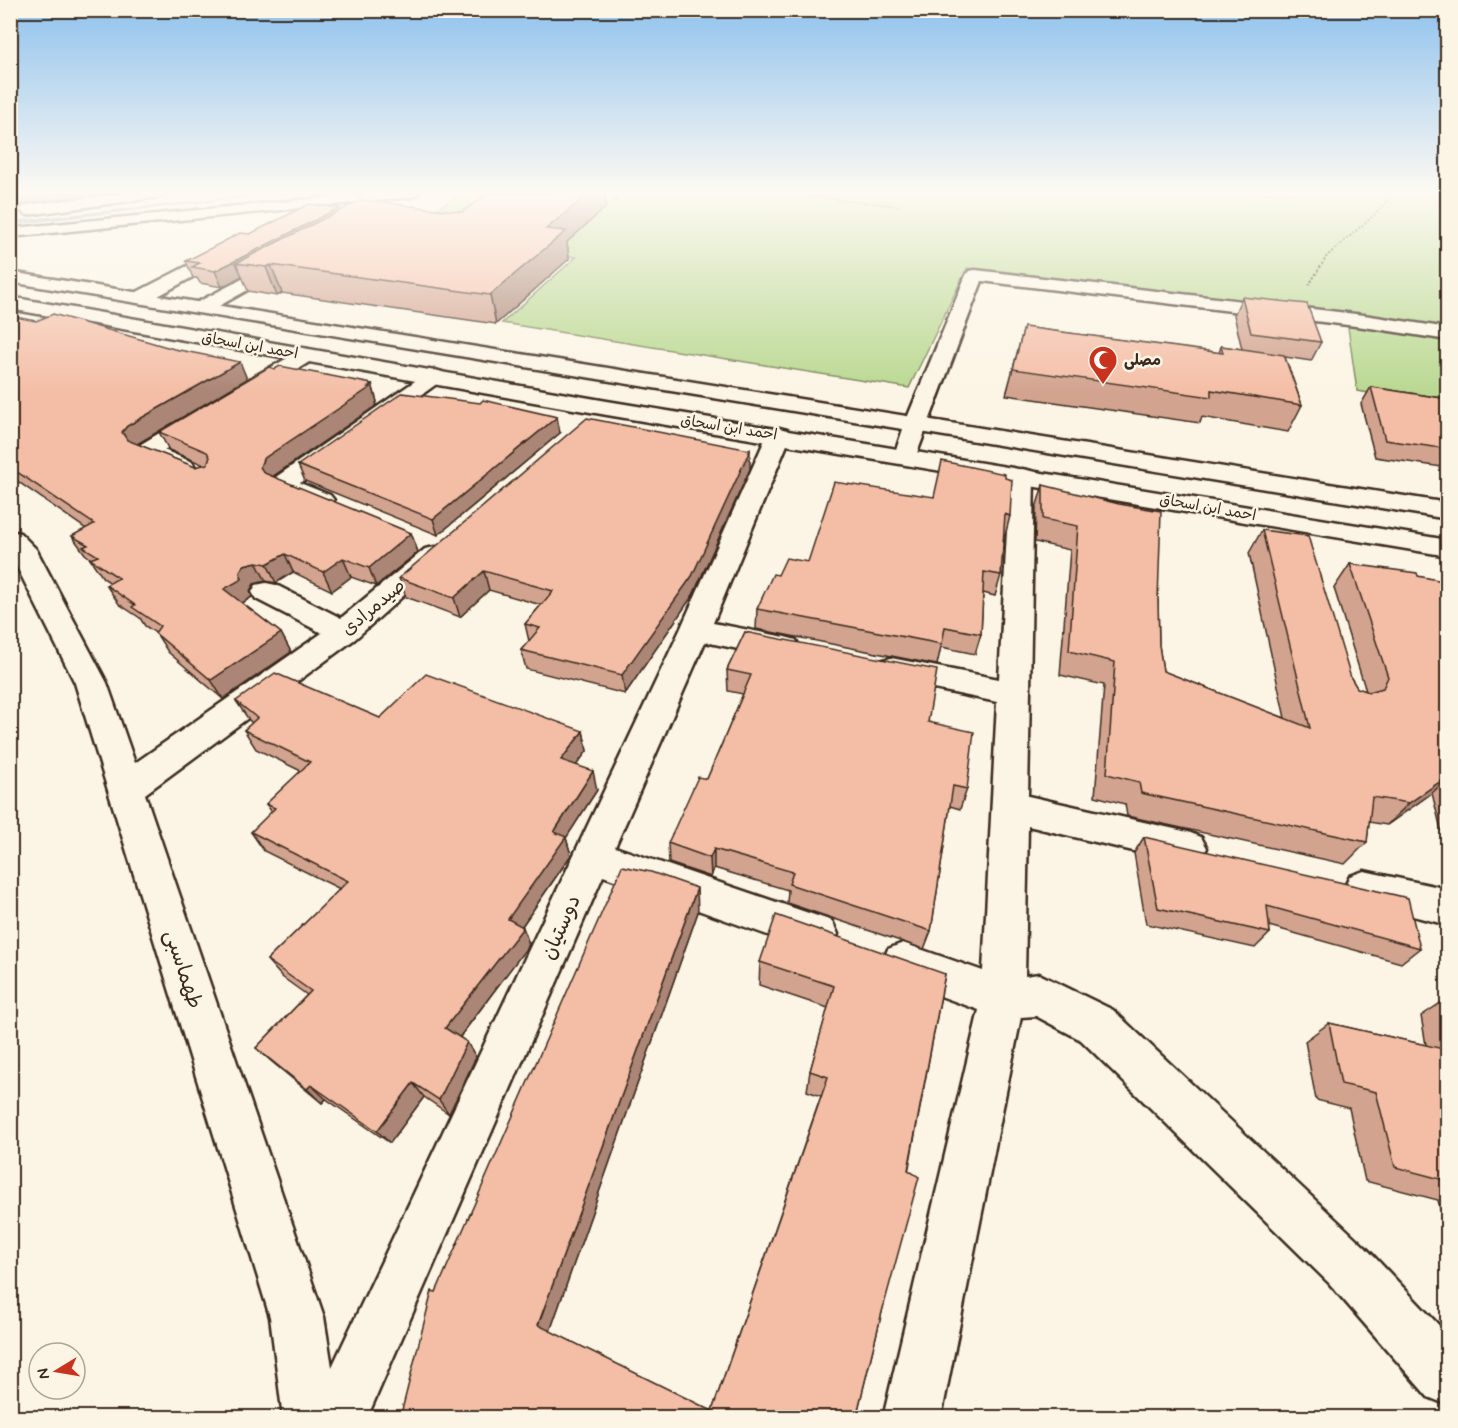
<svg xmlns="http://www.w3.org/2000/svg" width="1458" height="1428" viewBox="0 0 1458 1428" font-family="Mynerve,'Playpen Sans Arabic',sans-serif">
<style>
.green{fill:#b9d891;stroke:#7a8158;stroke-width:1.5}
.lines{fill:none;stroke-linecap:round;stroke-linejoin:round}
.stream{fill:#7e92a0;fill-rule:evenodd}
.minor-casing{stroke:#3b2a1e;stroke-width:5}
.major-casing{stroke:#3b2a1e;stroke-width:5}
.path{stroke:#3b2a1e;stroke-width:2;stroke-dasharray:2 2;stroke-linecap:butt}
.minor{fill:#fcf5e5;fill-rule:evenodd}
.major{fill:#fcf5e5;fill-rule:evenodd}
.wall{fill:#d2a38f;stroke:#3b2a1e;stroke-width:1.5}
.shaded-wall{fill:#ab8574;stroke:#3b2a1e;stroke-width:1.5}
.building{fill:#f4bea6;stroke:#3b2a1e;stroke-width:1.5}
.labels{text-anchor:middle;stroke-width:5;stroke-linejoin:round;paint-order:stroke}
.far-street-label{font-size:15px;fill:#3b2a1e;stroke:#fcf5e5}
.far-poi-label{font-size:15px;font-weight:bold;fill:#3b2a1e;stroke:#fcf5e5;text-anchor:start}
.street-label{font-size:18px;fill:#3b2a1e;stroke:#fcf5e5}
.near-street-label{font-size:21px;fill:#3b2a1e;stroke:#fcf5e5}
</style>
<rect width="100%" height="100%" fill="#fcf5e5"/>
<filter id="ink" filterUnits="userSpaceOnUse"><feTurbulence type="fractalNoise" baseFrequency=".0167" numOctaves="2"/><feDisplacementMap in="SourceGraphic" scale="12" xChannelSelector="R" yChannelSelector="G"/><feConvolveMatrix kernelMatrix="1 2 1 2 8 2 1 2 1" color-interpolation-filters="sRGB"/></filter>
<g filter="url(#ink)">
<path class="green" d="M473 193H1447V405L1357 391 1346 313 967 268 909 388 502 323 576 257 439 240 296 293 460 195Z"/>
<g class="lines">
<path class="stream" d="M269 193H287L10 225V221Z"/>
<g class="minor-casing">
<g id="minor">
<path d="M126 193H166L159 197 27 215 19 210 27 205Z"/>
<path d="M370 193H419L412 197 10 237V229L15 228Z"/>
<path d="M230 244 238 249 236 253 149 301H135L133 297 135 293Z"/>
<path d="M283 258 289 259 292 263 289 267 210 311H196L194 307 196 303Z"/>
<path d="M975 270 1364 315 1448 328V340L1364 327 982 281 914 461 906 463 898 461 894 456 905 423 966 275 969 271Z"/>
<path d="M307 349 314 351 317 355 314 359 257 394 249 395 241 394 238 389 241 384 300 351Z"/>
<path d="M435 370 442 372 446 376 442 380 300 483 330 495 334 500 330 505C311 510 291 497 273 489L270 484 273 479 428 372Z"/>
<path d="M202 410 210 412 213 417 210 422 164 450 192 462 195 467 192 472C174 477 154 463 138 456L134 451 138 446 194 412Z"/>
<path d="M779 428 787 430 791 435 713 623 785 637 796 640 800 648 796 656 785 659 705 642 615 847 832 921 838 934 832 947 818 953 603 876 367 1418H283L270 1317 75 683 10 553V531L20 533 36 549 107 683 135 763 322 633 256 599 252 592 256 585 266 583 276 585 341 618 425 549 435 547 445 549 449 555 355 639 145 794 324 1317 332 1367 680 630 767 435 771 430Z"/>
<path d="M1022 469 1031 471 1034 476 1028 796 1188 832 1201 837 1207 848 1201 859 1188 864 1028 826 1025 976 1039 974 1113 1010 1365 1247 1448 1335V1405L1428 1397 1329 1283 1081 1040 1036 1016 1021 1017 941 1418H883L979 1010 888 977 882 963 888 949 903 943 983 971 997 702 891 680 880 677 875 669 880 661 891 658 999 679 1010 476 1013 471Z"/>
<path d="M1364 871 1448 889V925L1350 900 1344 888 1350 876Z"/>
</g>
</g>
<g class="major-casing">
<g id="major">
<path d="M10 272 1448 503V519L10 282Z"/>
<path d="M10 297 607 401 1448 540V556L607 415 10 309Z"/>
</g>
</g>
<g class="path">
<path d="M772 193 900 206"/>
<path d="M615 202 617 193"/>
<path d="M1309 285 1327 256 1372 217 1394 193"/>
</g>
<use href="#minor" class="minor"/>
<use href="#major" class="major"/>
</g>
<g class="wall">
<path d="M490 193H605L606 207 567 242 569 259 496 324 282 293 277 296 248 291 242 276 222 287 200 283 197 278H193L186 261 250 234 340 211 462 212Z"/>
<path d="M1242 297 1321 342 1311 361 1285 357 1302 405 1288 432 1202 417 1200 423 1006 395 1024 327 1219 353 1221 346 1242 349 1234 315Z"/>
<path d="M10 316 247 379 137 444 195 467 204 465 169 450 159 432 372 384 377 402 376 403 377 405 273 477 411 533 418 552 376 586 351 577 332 591 293 572 276 583 266 581 254 584 250 591 252 597 242 603 281 633 291 652 223 699 168 652 156 633 145 626 140 618 119 604 106 585 111 583 103 578 90 559H91L90 558 85 554 72 536 86 529 10 476Z"/>
<path d="M1371 387 1448 399V468L1375 457 1361 404Z"/>
<path d="M560 433 438 535 305 481 298 465Z"/>
<path d="M750 469 693 595 625 694 526 669 521 650 529 641 525 624 541 605 489 590 460 617 406 597 399 578Z"/>
<path d="M1043 485 1158 600 1159 645 1163 671 1285 718 1249 553 1262 530 1357 688 1366 691 1334 588 1350 564 1448 582V858L1432 793 1387 825 1369 822 1367 842 1345 864 1127 816 1125 804 1095 796 1104 685 1060 675 1070 550 1035 542 1036 508Z"/>
<path d="M934 497 1010 516 1005 536 1003 535 1001 575 995 596 983 593 981 634 975 654 941 647 937 665 756 629 757 609 778 575 808 562Z"/>
<path d="M745 632 928 722 967 789 960 809 950 806 931 931 924 949 787 903 788 890 714 868 711 877 669 863 668 843 707 779 743 694 728 691 727 670Z"/>
<path d="M236 701 380 718 583 731 587 751 576 765 597 790 566 838 571 855 522 926 529 944 460 1037 476 1057 449 1114 424 1097 390 1143 326 1099 322 1103 272 1062 256 1048 307 995 282 977 267 960 340 889 264 851 251 832 272 812 266 804 301 771 256 749 244 730 252 723 249 720Z"/>
<path d="M1144 837 1420 948 1401 963 1269 926 1270 933 1255 948 1146 924 1134 853Z"/>
<path d="M698 912 550 1331 712 1411 821 1096 807 1091 810 1071 828 1008 759 985 760 962 945 974 882 1312 856 1418H400L436 1292Z"/>
<path d="M1448 998V1243L1438 1200 1365 1181 1349 1108 1316 1100 1305 1041 1329 1023 1426 1045 1421 1016Z"/>
</g>
<g class="shaded-wall">
<path d="M16 193H113L27 203 10 208V195Z"/>
<path d="M590 193H605L606 207 567 242 569 259 496 324 490 295 546 229Z"/>
<path d="M339 208 343 223 236 263 242 276 222 287 215 271Z"/>
<path d="M271 265 282 293 277 296 266 267Z"/>
<path d="M240 362 247 379 137 444 132 450 122 432 127 426Z"/>
<path d="M372 384 377 402 376 403 377 405 272 477 268 485 260 467 263 459Z"/>
<path d="M557 417 560 433 438 535 433 519Z"/>
<path d="M750 450V469L693 595 625 694 622 675Z"/>
<path d="M411 533 418 552 376 586 369 568Z"/>
<path d="M285 554 293 572 276 583 267 564Z"/>
<path d="M343 558 351 577 332 591 323 572Z"/>
<path d="M256 562 266 581 254 584 250 591 252 597 234 608 224 589 240 572 244 565Z"/>
<path d="M484 571 489 590 460 617 454 598Z"/>
<path d="M281 633 291 652 223 699 211 680Z"/>
<path d="M583 731 587 751 566 779 561 760Z"/>
<path d="M593 771 597 790 566 838 571 855 515 936 508 919 554 832Z"/>
<path d="M1448 776V778L1432 793 1387 825 1409 803Z"/>
<path d="M714 849V868L711 877 710 858Z"/>
<path d="M697 888 698 912 549 1334 538 1325Z"/>
<path d="M523 927 529 944 528 946 455 1043 445 1028Z"/>
<path d="M467 1042 476 1057 449 1114 439 1100Z"/>
<path d="M413 1083 424 1097 390 1143 377 1131Z"/>
<path d="M311 1085 326 1099 322 1103 307 1089Z"/>
</g>
<g class="building">
<path d="M490 193H590L546 229 566 231 490 295 271 265 266 267 236 263 361 200 462 212Z"/>
<path d="M309 204 339 208 215 271 192 267 200 263 186 261 240 233 250 234Z"/>
<path d="M1242 297 1307 304 1321 342 1251 333Z"/>
<path d="M53 314 174 349 240 362 127 426 122 432 127 440 195 467 207 464 210 457 207 452 159 432 269 367 275 369 280 366 372 384 368 387H371L263 459 260 467 264 473 411 533 369 568 343 558 323 572 285 554 267 564 256 562 244 565 240 572 242 579 224 589 281 633 211 680 155 633 160 626 132 607 135 605 106 585 119 578 90 559 98 556 83 547 88 545 72 536 94 524 10 467V316L36 321Z"/>
<path d="M1024 327 1223 353 1221 346 1284 355 1302 405 1211 390V397L1013 369Z"/>
<path d="M1371 387 1448 399V449L1385 440Z"/>
<path d="M402 393 480 403 483 400 557 417 433 519 298 465Z"/>
<path d="M587 418 750 450 692 576 622 675 521 650 540 628 525 624 553 591 484 571 454 598 399 578Z"/>
<path d="M942 461 1005 474V478L1012 480 1010 516 1005 514 1001 575 984 572 981 634 945 627 942 644 757 609 773 574 778 575 786 558 808 562 834 482 934 497Z"/>
<path d="M1043 485 1119 504 1161 511 1158 600 1159 645 1163 671 1310 728 1262 530 1308 536 1351 678 1357 688 1369 692 1383 688 1388 677 1350 564 1417 573 1418 576 1448 582V776L1409 803 1372 797 1367 842 1141 793 1139 782 1107 774 1115 662 1069 651 1078 526 1043 519Z"/>
<path d="M745 632 937 670 928 722 974 732 967 789 953 786 931 931 789 884 793 872 714 849 710 858 668 843 698 777 707 779 751 675 727 670Z"/>
<path d="M275 673 380 718 426 674 583 731 561 760 593 771 554 832 566 837 508 919 523 927 522 929 445 1028 467 1042 439 1100 413 1083 377 1131 311 1085 307 1089 256 1048 311 991 267 960 348 881 251 832 275 808 266 804 310 762 244 730 257 718 236 701Z"/>
<path d="M1144 837 1408 898 1420 948 1267 906 1270 933 1158 908Z"/>
<path d="M622 866 651 872 697 888 538 1325 712 1411 828 1077 810 1071 834 986 760 962 776 915 945 974 908 1170 919 1177 882 1312 856 1418H400L432 1291 436 1292Z"/>
<path d="M1329 1023 1448 1050V1181L1395 1167 1376 1092 1341 1084Z"/>
</g>
</g>
<linearGradient id="sky" x2="0" y2="1"><stop stop-color="#8fc2ee"/><stop offset="0.49" stop-color="#fefaf3"/><stop offset="1" stop-color="#fefaf3" stop-opacity="0"/></linearGradient>
<rect width="1458" height="393" fill="url(#sky)"/>
<defs>
<g id="mosque-pin" transform="scale(1.5)"><path d="M0 17L-7.5 6A9.5 9.5 0 1 1 7.5 6Z" fill="#c8321e" stroke="#fcf5e5"/><path d="M3.5-4.9A6 6 0 1 0 3.5 4.9A5 5 0 1 1 3.5-4.9Z" fill="#fff"/></g>
</defs>
<g fill-rule="evenodd">
<use href="#mosque-pin" x="1103" y="360"/>
</g>
<g class="labels">
<g class="far-street-label">
<text transform="translate(250 345) rotate(10)" y="5">احمد ابن اسحاق</text>
<text transform="translate(729 427) rotate(9)" y="5">احمد ابن اسحاق</text>
<text transform="translate(1208 507) rotate(10)" y="5">احمد ابن اسحاق</text>
</g>
<g class="far-poi-label">
<text x="1124" y="365">مصلی</text>
</g>
<g class="street-label">
<text transform="translate(373 607) rotate(-40)" y="6">صیدمرادی</text>
</g>
<g class="near-street-label">
<text transform="translate(560 927) rotate(-66)" y="7">دوستیان</text>
<text transform="translate(184 969) rotate(72)" y="7">طهماسبی</text>
</g>
</g>
<rect width="1458" height="1428" fill="none" stroke="#fcf5e5" stroke-width="36"/>
<rect x="18" y="18" width="1422" height="1392" fill="none" stroke="#3b2a1e" stroke-width="2" filter="url(#ink)"/>
<g transform="translate(57 1371) rotate(259)"><circle r="28" fill="#fcf5e5" stroke="#afa495" stroke-width="1.5"/>
<path d="M0-4.5L10 22L0 15L-10 22Z" fill="#c8321e"/>
<text y="-9" font-size="16" font-weight="bold" text-anchor="middle" fill="#3b2a1e">N</text>
</g>
</svg>
